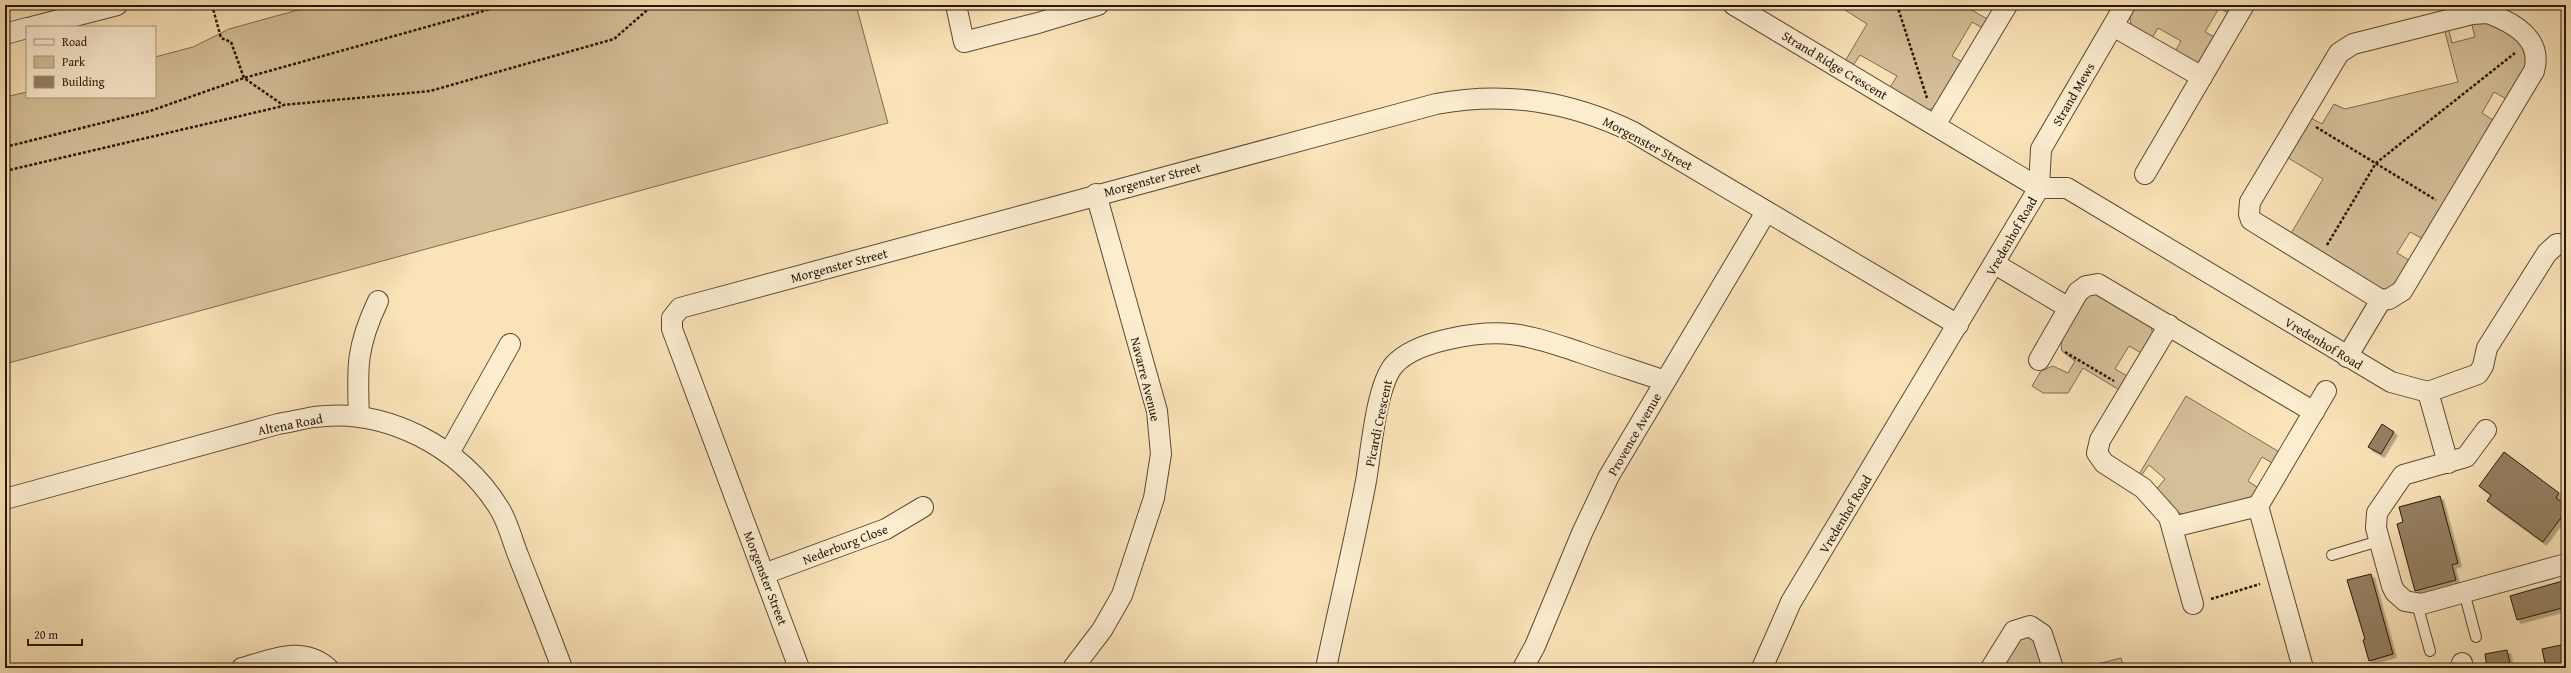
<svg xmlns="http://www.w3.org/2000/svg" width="2571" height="673" viewBox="0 0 2571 673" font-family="'Gentium Book Plus',serif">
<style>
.green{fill:#d6c09a;stroke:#7e6c50}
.building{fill:#958163;stroke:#271707;filter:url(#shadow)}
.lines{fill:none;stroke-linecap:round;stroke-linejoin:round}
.service-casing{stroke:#5c4a33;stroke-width:12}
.minor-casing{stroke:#5c4a33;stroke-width:22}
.path{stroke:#271707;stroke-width:2.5;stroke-dasharray:3 2;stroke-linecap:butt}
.service{stroke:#fcedd1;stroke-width:10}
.minor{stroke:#fcedd1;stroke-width:20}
.labels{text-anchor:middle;stroke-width:4;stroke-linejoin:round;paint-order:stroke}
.street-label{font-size:13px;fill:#271707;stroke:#fcedd1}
</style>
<defs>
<filter id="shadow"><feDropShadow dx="3.5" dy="3.5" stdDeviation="0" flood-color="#0004"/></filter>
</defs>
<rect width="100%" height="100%" fill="#fae3b8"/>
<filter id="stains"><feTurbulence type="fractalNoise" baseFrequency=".005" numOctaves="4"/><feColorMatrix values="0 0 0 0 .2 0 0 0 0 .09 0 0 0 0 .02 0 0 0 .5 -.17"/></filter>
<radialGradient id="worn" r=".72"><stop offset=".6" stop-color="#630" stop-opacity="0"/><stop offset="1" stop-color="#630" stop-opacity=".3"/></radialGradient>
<g class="green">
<path d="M316 5H856L888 123 5 364V97L27 92V97H155V57L193 47 229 29Z"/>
<path d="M1841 5H1963L1989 20 1984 29 1972 22 1952 56 1964 63 1936 108 1925 110 1889 89 1897 76 1860 55 1852 67 1844 63 1867 24 1842 8Z"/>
<path d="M2135 5H2238L2232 15 2219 8 2205 32 2218 39 2202 62 2193 63 2174 53 2181 41 2158 28 2151 40 2132 27 2130 18Z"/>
<path d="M2485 19 2520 38 2530 60 2508 100 2494 92 2482 113 2496 122 2425 240 2410 232 2397 253 2412 262 2399 283 2383 291 2289 237 2323 179 2285 156 2309 117 2322 124 2334 104 2345 109 2458 82 2444 28 2448 27 2452 43 2475 37 2471 21Z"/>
<path d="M2092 291 2150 324 2153 334 2143 354 2129 346 2115 369 2129 377 2121 391 2083 368 2068 393H2043L2032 386 2041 371 2053 366 2068 373 2075 361 2062 351C2057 336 2080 299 2092 291Z"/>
<path d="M2186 396 2281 453 2274 464 2262 457 2248 481 2260 489 2252 497 2185 515 2176 512 2155 491 2165 479 2149 465 2140 477 2138 476Z"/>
<path d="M2025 636 2035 638 2047 668H1999L2016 641Z"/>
<path d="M2121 658 2124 668H2081Z"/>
</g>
<g class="building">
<path d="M2382 424 2394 432 2381 454 2368 447Z"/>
<path d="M2504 452 2559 493 2556 498 2566 506V511L2543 542 2487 501 2491 495 2479 486Z"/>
<path d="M2440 496 2458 563 2452 565 2456 580 2415 591 2397 524 2403 522 2399 507Z"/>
<path d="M2371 574 2393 654 2369 661 2363 640 2365 639 2347 580Z"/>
<path d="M2566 580V607L2517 620 2510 596Z"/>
<path d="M2566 644V668H2546L2542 649Z"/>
<path d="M2507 650 2511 668H2487L2485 654Z"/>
</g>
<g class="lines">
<g class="service-casing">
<g id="service">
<path d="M2332 555 2379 541"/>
<path d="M2464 592 2476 637"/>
<path d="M2417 604 2430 651"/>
</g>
</g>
<g class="minor-casing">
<g id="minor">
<path d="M956 5 964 42 1038 23 1098 5"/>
<path d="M1734 5 2039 188"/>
<path d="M2488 13C2514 23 2543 39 2534 71L2402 291 2389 299 2381 300 2251 220 2249 214 2250 202 2339 53 2353 44 2472 14Z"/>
<path d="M2113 26 2202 77"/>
<path d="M32 27 117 5"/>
<path d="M5 34 27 28"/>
<path d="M1935 125 2007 5"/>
<path d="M2145 174 2244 5"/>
<path d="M2039 188H2067L2391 382 2428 392"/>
<path d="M1995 264 2069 308"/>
<path d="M2169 325 2100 440 2097 453 2104 463 2143 488 2169 517 2193 604"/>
<path d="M2347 357 2381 300"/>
<path d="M2039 360 2078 292 2086 286 2098 284 2314 412"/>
<path d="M2428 392 2478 374 2483 366 2487 348 2547 253 2557 244 2566 245"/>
<path d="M2428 392 2448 463"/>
<path d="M359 417C357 368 356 347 378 301"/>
<path d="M2486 430 2466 457 2403 475 2377 513 2376 528 2392 586 2395 592 2405 601 2422 604 2566 564"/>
<path d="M449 453 510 344"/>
<path d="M5 499 278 424C290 422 302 419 314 417 386 407 461 447 499 508 508 522 512 540 518 555 533 593 548 630 562 668"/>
<path d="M2173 527 2258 506"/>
<path d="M764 574 886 529 923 507"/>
<path d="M2462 663 2463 668"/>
<path d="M242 668C272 660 301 645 328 668"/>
<path d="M799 668 672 329V318L680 308 1436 104C1506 91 1569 101 1633 132L1958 325"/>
<path d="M1073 668 1102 630 1122 595 1154 498 1161 454 1157 411 1096 194"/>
<path d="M1326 668C1339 606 1354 544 1366 481 1371 452 1376 386 1394 365 1416 340 1480 331 1511 334 1534 336 1557 345 1579 352 1607 362 1636 371 1665 381"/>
<path d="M1523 668 1535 646 1582 533 1609 476 1766 212"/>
<path d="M1762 668 1791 602 2039 188 2041 149 2125 5"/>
<path d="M1991 668 2014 631 2030 626 2042 634 2053 668"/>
<path d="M2303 668 2258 506 2326 391"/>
</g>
</g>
<g class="path">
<path d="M212 5 221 38 231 42 244 78 283 105 430 91 614 39 653 5"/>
<path d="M1897 5 1927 98"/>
<path d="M2316 127 2436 200"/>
<path d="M5 147 150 111 244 78 505 5"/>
<path d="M5 171 283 106"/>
<path d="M2327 245 2376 163 2515 53"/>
<path d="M2065 352 2114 381"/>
<path d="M2211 599 2260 584"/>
<path d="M2420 668 2427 665"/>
</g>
<use href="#service" class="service"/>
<use href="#minor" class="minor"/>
</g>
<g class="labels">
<g class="street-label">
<text transform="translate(1835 65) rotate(31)" y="5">Strand Ridge Crescent</text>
<text transform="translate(2073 94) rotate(-60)" y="5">Strand Mews</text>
<text transform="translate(1648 143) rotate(28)" y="5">Morgenster Street</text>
<text transform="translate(1152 179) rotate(-15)" y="5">Morgenster Street</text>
<text transform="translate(2011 236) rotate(-60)" y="5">Vredenhof Road</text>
<text transform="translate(839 265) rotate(-15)" y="5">Morgenster Street</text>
<text transform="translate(2324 343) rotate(31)" y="5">Vredenhof Road</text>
<text transform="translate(1146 379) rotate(76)" y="5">Navarre Avenue</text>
<text transform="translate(1378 423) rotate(-78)" y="5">Picardi Crescent</text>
<text transform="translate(290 424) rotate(-11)" y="5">Altena Road</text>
<text transform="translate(1634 434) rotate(-60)" y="5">Provence Avenue</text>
<text transform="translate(1845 514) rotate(-59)" y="5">Vredenhof Road</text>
<text transform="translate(845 544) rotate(-21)" y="5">Nederburg Close</text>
<text transform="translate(766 578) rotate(69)" y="5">Morgenster Street</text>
</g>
</g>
<rect width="2571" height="673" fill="none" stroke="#fae3b8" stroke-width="20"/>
<rect x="6" y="6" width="2559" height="661" fill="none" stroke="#271707" stroke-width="2"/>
<rect x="10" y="10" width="2551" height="653" fill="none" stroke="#271707"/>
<rect x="26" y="26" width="130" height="72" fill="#fcedd1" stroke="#a79780"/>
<rect x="34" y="39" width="20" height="6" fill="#fcedd1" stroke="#a79780"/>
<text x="62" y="46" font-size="12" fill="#271707">Road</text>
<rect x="34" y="56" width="20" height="12" fill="#d6c09a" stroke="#a79780"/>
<text x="62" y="66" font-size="12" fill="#271707">Park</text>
<rect x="34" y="76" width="20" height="12" fill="#958163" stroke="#a79780"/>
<text x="62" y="86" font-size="12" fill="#271707">Building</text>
<path d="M28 639v6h54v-6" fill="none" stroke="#271707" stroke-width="2"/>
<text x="34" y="639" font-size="12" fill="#271707" stroke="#fcedd1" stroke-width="3" paint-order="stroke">20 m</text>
<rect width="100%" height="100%" filter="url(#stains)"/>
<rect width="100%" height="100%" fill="url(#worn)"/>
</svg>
